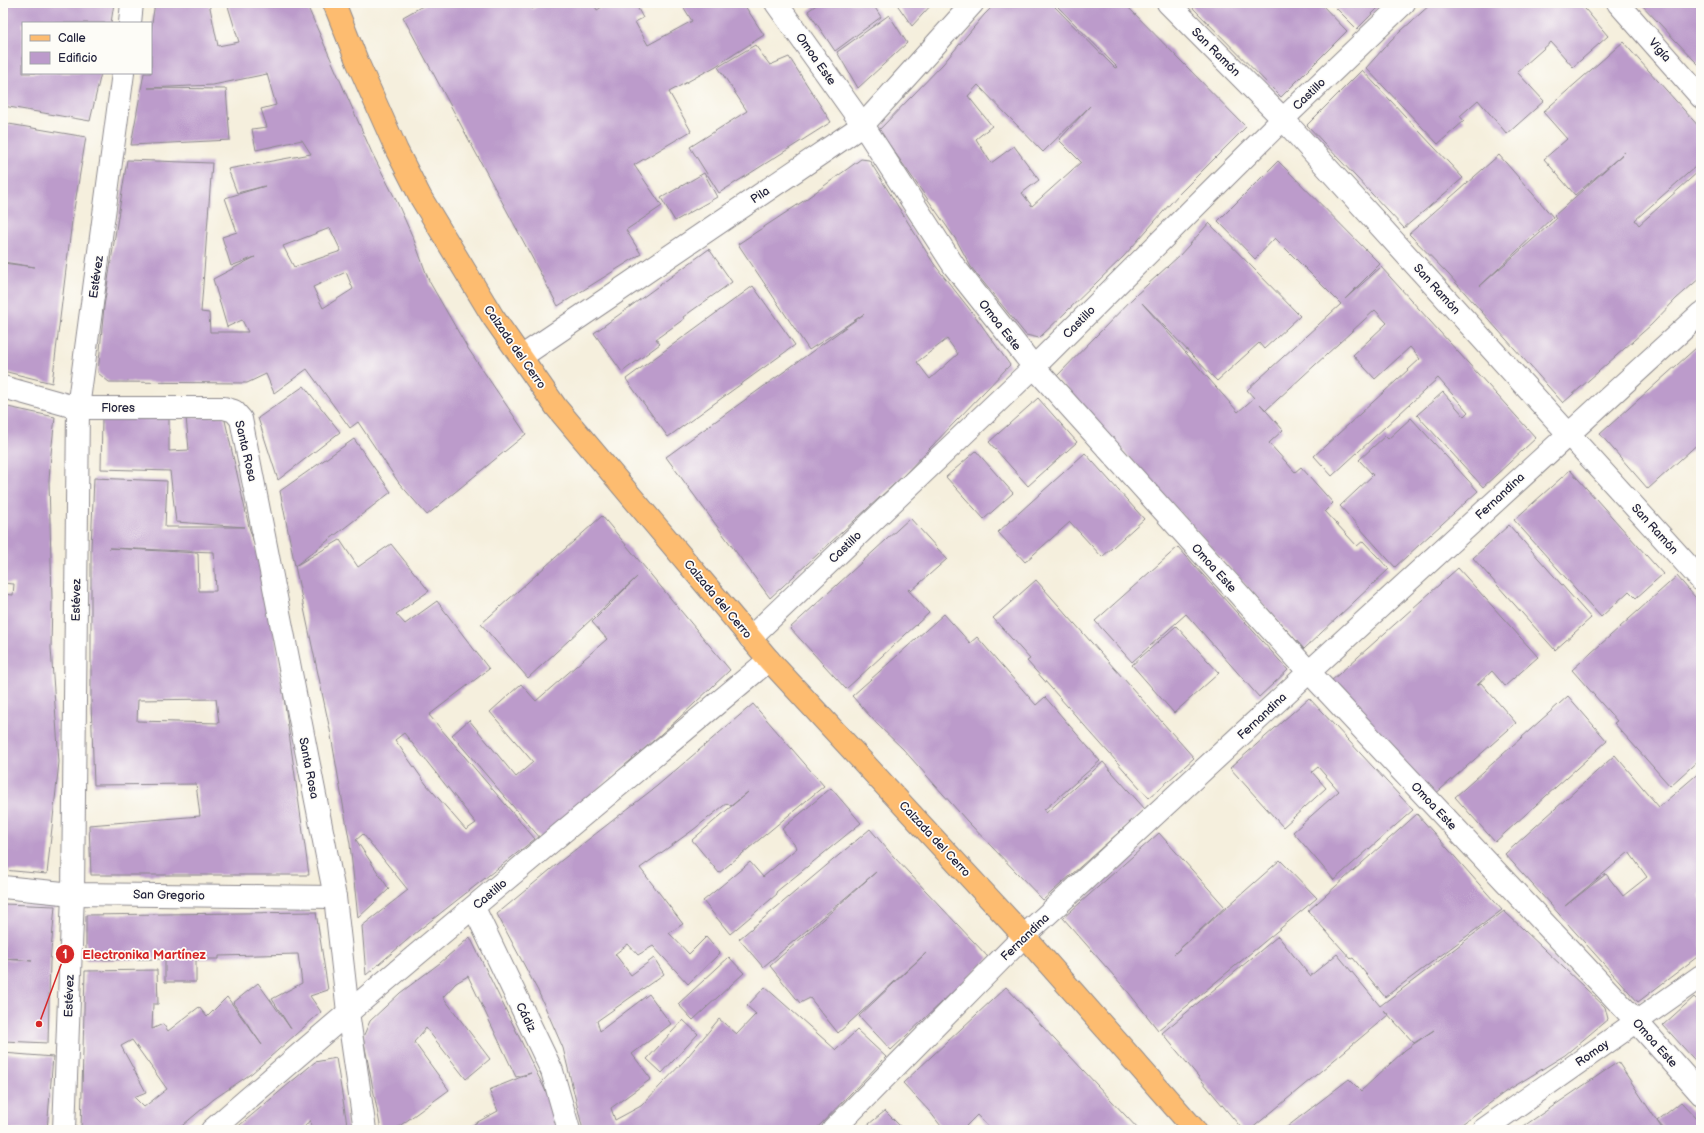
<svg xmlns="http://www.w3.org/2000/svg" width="1704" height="1133" viewBox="0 0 1704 1133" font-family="'Balsamiq Sans',sans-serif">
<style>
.building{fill:#bc9bcb;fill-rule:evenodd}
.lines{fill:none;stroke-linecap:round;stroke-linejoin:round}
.minor-casing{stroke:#8c888c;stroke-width:24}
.primary-casing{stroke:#8c888c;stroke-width:24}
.minor{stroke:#fff;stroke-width:22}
.primary{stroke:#fdbc70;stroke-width:22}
.labels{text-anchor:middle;stroke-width:3.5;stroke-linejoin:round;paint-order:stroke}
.street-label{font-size:12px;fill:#22223b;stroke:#fdfcf7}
.leader{fill:none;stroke:#d62828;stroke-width:1.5}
.callout-dot{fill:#d62828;stroke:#fdfcf7;stroke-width:1.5}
.mark-label{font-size:12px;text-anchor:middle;font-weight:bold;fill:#fff}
.callout-label{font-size:13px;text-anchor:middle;font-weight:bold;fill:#d62828;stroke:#fdfcf7;stroke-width:3.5;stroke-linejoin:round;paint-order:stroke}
</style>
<rect width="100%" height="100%" fill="#fdfcf7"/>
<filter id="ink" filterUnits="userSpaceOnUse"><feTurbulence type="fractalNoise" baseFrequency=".025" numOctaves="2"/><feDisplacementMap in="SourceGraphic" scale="8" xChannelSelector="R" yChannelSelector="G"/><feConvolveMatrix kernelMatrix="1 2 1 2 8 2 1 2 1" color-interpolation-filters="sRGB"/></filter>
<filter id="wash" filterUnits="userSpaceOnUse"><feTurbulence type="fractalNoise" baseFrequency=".012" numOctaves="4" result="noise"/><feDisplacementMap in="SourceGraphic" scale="16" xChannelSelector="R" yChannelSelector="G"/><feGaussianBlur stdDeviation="0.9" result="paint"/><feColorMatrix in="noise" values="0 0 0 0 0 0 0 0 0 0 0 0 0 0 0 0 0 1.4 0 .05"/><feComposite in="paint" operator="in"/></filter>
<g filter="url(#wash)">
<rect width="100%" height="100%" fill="#f5efdd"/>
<g id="blocks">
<g class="building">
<path d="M3 3H114L111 23H23V73H101L90 121 3 106Z"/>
<path d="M155 3H209L218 46 239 42 227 3H306L372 153 397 202 414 240 429 281 467 347 526 434 427 515 399 483 358 422 350 428 307 369 274 393 266 374 247 383 109 382 98 373 104 306 127 160 212 163 201 312 209 313 210 332H248L242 320 227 327 213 279 255 257 231 266 222 237 237 232 225 198 265 186 237 193 228 169 311 154 302 140 256 150 252 129 267 127 261 109 276 105 267 74 213 85 148 88 226 89 230 140 131 145 144 73H151V29ZM330 228 341 251 294 267 283 246ZM346 272 353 289 323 308 313 287Z"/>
<path d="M428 3H529L532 9 544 3H593L597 10 609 3H635L643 18 635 22 648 45 692 21 681 3H743L764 35 716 66 669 92 691 131 634 165 662 206 626 230 641 254 558 306 403 17Z"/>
<path d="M819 3H872L881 17 835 51 808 11Z"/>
<path d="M896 3H933L912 26Z"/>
<path d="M996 3H1059L1055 7 1115 68 1117 67 1058 7 1062 3H1124L1246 127 1178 195 1124 256 1039 338 1026 335 971 267 957 241 879 130 943 64 984 15ZM978 85 1043 152 1090 106 1059 140 1081 162 1032 206 1022 193 1039 180 1014 146 991 163 976 139 992 126 968 96Z"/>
<path d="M1188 3H1320L1347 31 1281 97Z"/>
<path d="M1331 3H1383L1357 29Z"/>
<path d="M1432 3H1580L1608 36 1573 67 1551 42 1517 72 1544 101 1507 134 1478 100 1460 116 1464 121 1438 144 1366 68 1391 40Z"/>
<path d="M1640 3H1701V67L1693 59Z"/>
<path d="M889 15 907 43 858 88 837 52Z"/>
<path d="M1623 42 1701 129V277L1676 299 1651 325 1563 403 1449 275 1409 234 1499 155 1553 217 1480 286 1523 248 1556 219 1554 216 1625 152 1575 195 1544 159 1567 139 1543 112ZM1695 167 1699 171 1639 225 1635 220Z"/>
<path d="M755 45 770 65 789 57 831 122 719 193 690 147 747 111 718 67Z"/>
<path d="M1362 70 1463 178 1404 228 1307 125Z"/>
<path d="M3 123 86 137 72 221 52 383 3 371V263L35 267 3 262Z"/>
<path d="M861 159 869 160 934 264 975 316 1010 365 903 476 770 598 666 457 864 314 809 350 738 244 802 202ZM947 339 958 354 930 379 917 362Z"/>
<path d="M1278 161 1380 264 1345 299 1381 267 1536 438 1483 487 1417 415 1443 392 1464 416 1468 412 1438 378 1332 476 1314 456 1420 359 1410 347 1375 379 1353 355 1387 323 1375 310 1266 410 1260 404 1283 430 1269 443 1295 472 1301 467 1333 503 1325 511 1357 546 1363 541 1389 569 1304 649 1056 377 1136 295 1179 256 1209 223 1300 316 1264 349 1259 343 1217 381 1142 303 1238 412 1254 398 1247 390 1341 304 1275 238 1255 259 1218 221Z"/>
<path d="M704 173 717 197 675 221 661 198Z"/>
<path d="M709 249 732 282 683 317 684 319 656 339 660 344 622 372 594 333Z"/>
<path d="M753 286 795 345 668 437 626 379Z"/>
<path d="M1696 348 1701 354V441L1648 489 1600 434Z"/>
<path d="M304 386 340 432 278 480 258 418Z"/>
<path d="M1038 398 1077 442 1028 486 989 442Z"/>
<path d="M3 406 55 417 51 454 49 481 52 600 51 648 59 762 47 874 3 870V594L13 595 14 584 3 583V452L5 435 3 434Z"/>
<path d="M224 416 249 527 269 591 309 875H91L89 825 200 816 196 784 94 785 91 701V547L94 478 167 481 165 527H245L176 522 170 471 101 469 102 418 169 417V451L189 450 186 417ZM109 548 214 552 216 591H199L198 553ZM216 699 219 723 137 721 138 700Z"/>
<path d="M1411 418 1478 491 1395 567 1340 506 1373 475 1359 460 1385 436 1388 439Z"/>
<path d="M354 439 391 492 295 566 340 540 358 567 391 544 429 591 396 614 405 624 437 601 489 669 429 715 535 839 419 930 366 975 362 926 408 890 363 834 356 840 389 889 358 918 350 844 330 730 295 566 280 491ZM404 733 476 823 466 830 426 784 395 740Z"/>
<path d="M976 451 1013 493 984 519 946 477Z"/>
<path d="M1085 453 1144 519 1102 557 1070 522 1025 562 998 532Z"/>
<path d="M1570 470 1663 574 1636 598 1629 591 1601 617 1514 520Z"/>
<path d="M602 516 730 670 677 720 541 839 452 735 469 720 516 777 533 762 490 712 521 684 536 701 607 639 592 622 637 577 528 678 481 624Z"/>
<path d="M910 518 947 559 911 591 909 589 908 590 929 613 846 689 790 628Z"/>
<path d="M1509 525 1591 618 1555 650 1473 558Z"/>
<path d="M1178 547 1288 670 1259 697 1186 614 1132 662 1095 621Z"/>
<path d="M1458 568 1538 657 1505 686 1492 671 1477 685 1481 683 1516 723 1433 796 1331 681Z"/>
<path d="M1677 576 1701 604V758L1670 786 1614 723 1617 721 1572 670Z"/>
<path d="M1036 580 1194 758 1149 798 1027 661 1030 659 993 618Z"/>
<path d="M944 614 970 643 977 637 1036 705 1045 697 1100 761 1044 810 1046 813 1103 762 1145 809 1043 900 967 821 903 749 878 725 852 696Z"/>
<path d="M1176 626 1219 673 1174 713 1132 665Z"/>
<path d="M1568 696 1607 741 1495 842 1455 797Z"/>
<path d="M1309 698 1413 810 1334 880 1293 832 1339 791 1318 767 1312 772 1326 788 1283 827 1230 768Z"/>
<path d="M753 704 824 786 719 873 692 840 748 792 731 806 727 803 693 830 640 868 683 924 669 933 689 954 706 937 720 953 688 984 653 946 638 955 628 944 615 954 631 975 654 958 664 974 597 1021 600 1031 649 994 671 1024 632 1054 651 1079 611 1108 615 1120 641 1106 684 1061 719 1019 737 1034 756 1014 747 1006 765 987 836 1050 857 1030 886 1057 815 1130H583L563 1048 538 991 497 914 562 860 657 786Z"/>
<path d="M1615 755 1659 807 1701 771V954L1638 1002 1505 854ZM1629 852 1647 877 1623 896 1606 874 1565 906Z"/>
<path d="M831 788 861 823 776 892 777 894 730 934 703 901 750 862 763 877 797 848 782 829Z"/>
<path d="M1417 814 1502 910 1385 997 1353 958 1351 959 1308 911Z"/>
<path d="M870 829 894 857 989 958 891 1050 859 1016 926 953 838 1033 810 998 800 1003 770 966 876 872 763 967 739 939Z"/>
<path d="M1159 833 1225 907 1174 954 1280 860 1317 898 1158 1030 1129 993 1063 918Z"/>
<path d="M3 904 55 906 50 962 48 1043 3 1041V959L32 961 3 958Z"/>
<path d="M1504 911 1605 1007 1608 1019 1565 1055 1505 1092 1454 1130H1283L1349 1079 1361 1091 1405 1050 1434 1030 1414 1043 1384 1010 1388 1015 1250 1130H1243L1162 1033 1278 936 1310 976 1337 954 1380 1006Z"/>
<path d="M316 912 328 990 310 996 321 1012 252 1073 214 1099 177 1130H81L85 971 157 970 158 1004H153L152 1029 163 1024 168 1031 199 1007 207 1017 227 997 262 1045 233 1003 258 983 291 1029 272 999 302 983 298 954 219 956V959H196V982H165V959L86 960V915ZM132 1040 167 1089 144 1107 134 1097 146 1092 121 1046Z"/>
<path d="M470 937 550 1100 558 1130H475L474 1124 498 1111 489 1090 531 1073 516 1077 468 976 456 983 443 997 490 1059 466 1079 426 1028 414 1042 449 1090 394 1130H381L363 1037 370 1021 400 993 440 963Z"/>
<path d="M729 957 744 973 693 1020 678 1004Z"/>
<path d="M1006 987 1055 1040 1139 1130H991L977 1115 962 1130H944L930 1112 903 1083Z"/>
<path d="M1694 997 1701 1004V1067L1663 1025Z"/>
<path d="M683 1020 698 1034 662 1073 647 1059Z"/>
<path d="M3 1053 53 1057 47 1130H3Z"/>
<path d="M336 1058 348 1130H312L310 1120 302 1130H234L315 1062Z"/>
<path d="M1618 1062 1663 1130H1518Z"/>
<path d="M1681 1102 1701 1123V1130H1665L1657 1121Z"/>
<path d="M885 1111 904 1130H862L864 1128Z"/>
</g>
</g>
</g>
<g filter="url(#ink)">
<use href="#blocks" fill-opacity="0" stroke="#8c888c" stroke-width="1"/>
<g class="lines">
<g class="minor-casing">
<g id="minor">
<path d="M776 3 863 125 954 266 1034 367 1309 672 1637 1022 1701 1094"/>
<path d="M1168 3 1283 119 1701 580"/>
<path d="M1618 3 1701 97"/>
<path d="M130 23 132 3"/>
<path d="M521 357 863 125 973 3"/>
<path d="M3 387 78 408H224L234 411 241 419 335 897 348 1012 365 1130"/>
<path d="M750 638 1034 367 1283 119 1404 3"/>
<path d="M3 887 73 894 335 897"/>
<path d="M474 908 552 1071 569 1130"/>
<path d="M64 1130 73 894 78 408 123 73"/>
<path d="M212 1130C395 970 583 816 769 660"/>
<path d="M833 1130 1024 936 1309 672 1701 313"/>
<path d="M1483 1130 1701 976"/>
</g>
</g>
<g class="primary-casing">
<path id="primary" d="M334 3 357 61 397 151 421 198 493 317 556 407 769 660 1024 936 1195 1130"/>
</g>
<use href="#minor" class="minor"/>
<use href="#primary" class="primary"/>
</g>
</g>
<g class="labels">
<g class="street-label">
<text transform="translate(1660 50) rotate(49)" y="4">Vigía</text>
<text transform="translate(1216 52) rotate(45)" y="4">San Ramón</text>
<text transform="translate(816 59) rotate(55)" y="4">Omoa Este</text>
<text transform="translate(1309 94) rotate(-44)" y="4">Castillo</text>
<text transform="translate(760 195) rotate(-34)" y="4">Pila</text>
<text transform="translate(96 277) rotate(-82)" y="4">Estévez</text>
<text transform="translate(1437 289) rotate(48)" y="4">San Ramón</text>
<text transform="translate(1079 322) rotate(-45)" y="4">Castillo</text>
<text transform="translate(1000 325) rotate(52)" y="4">Omoa Este</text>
<text transform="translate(515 347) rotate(55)" y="4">Calzada del Cerro</text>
<text x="118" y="412">Flores</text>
<text transform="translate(246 451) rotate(77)" y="4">Santa Rosa</text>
<text transform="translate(1500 496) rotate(-43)" y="4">Fernandina</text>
<text transform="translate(1655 529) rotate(48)" y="4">San Ramón</text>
<text transform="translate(845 547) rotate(-44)" y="4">Castillo</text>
<text transform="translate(1214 568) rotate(48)" y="4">Omoa Este</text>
<text transform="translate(718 599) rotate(50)" y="4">Calzada del Cerro</text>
<text transform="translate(76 600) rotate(-89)" y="4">Estévez</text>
<text transform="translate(1262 716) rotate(-43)" y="4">Fernandina</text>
<text transform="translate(309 768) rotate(79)" y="4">Santa Rosa</text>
<text transform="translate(1434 806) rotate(47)" y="4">Omoa Este</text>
<text transform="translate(935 839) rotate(47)" y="4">Calzada del Cerro</text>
<text transform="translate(490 894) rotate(-40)" y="4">Castillo</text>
<text transform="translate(169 895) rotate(1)" y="4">San Gregorio</text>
<text transform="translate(1025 937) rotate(-44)" y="4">Fernandina</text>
<text transform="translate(69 996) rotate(-88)" y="4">Estévez</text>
<text transform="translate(526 1017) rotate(64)" y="4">Cádiz</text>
<text transform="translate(1655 1043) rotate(48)" y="4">Omoa Este</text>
<text transform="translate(1592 1053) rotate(-35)" y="4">Romay</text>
</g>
</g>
<path class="leader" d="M39 1024L65 954"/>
<g class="callout-dot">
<circle cx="39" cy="1024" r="4"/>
<circle cx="65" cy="954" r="10"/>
</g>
<g class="mark-label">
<text x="65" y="958">1</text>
</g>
<g class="callout-label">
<text x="144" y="959">Electronika Martínez</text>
</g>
<rect width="1704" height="1133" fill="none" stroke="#fdfcf7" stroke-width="16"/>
<rect x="22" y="22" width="130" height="52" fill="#fdfcf7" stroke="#a5a5ac"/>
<rect x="30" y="35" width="20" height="6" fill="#fdbc70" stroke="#a5a5ac"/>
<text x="58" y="42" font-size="12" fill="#22223b">Calle</text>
<rect x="30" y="52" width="20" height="12" fill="#bc9bcb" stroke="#a5a5ac"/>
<text x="58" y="62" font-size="12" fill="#22223b">Edificio</text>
</svg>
